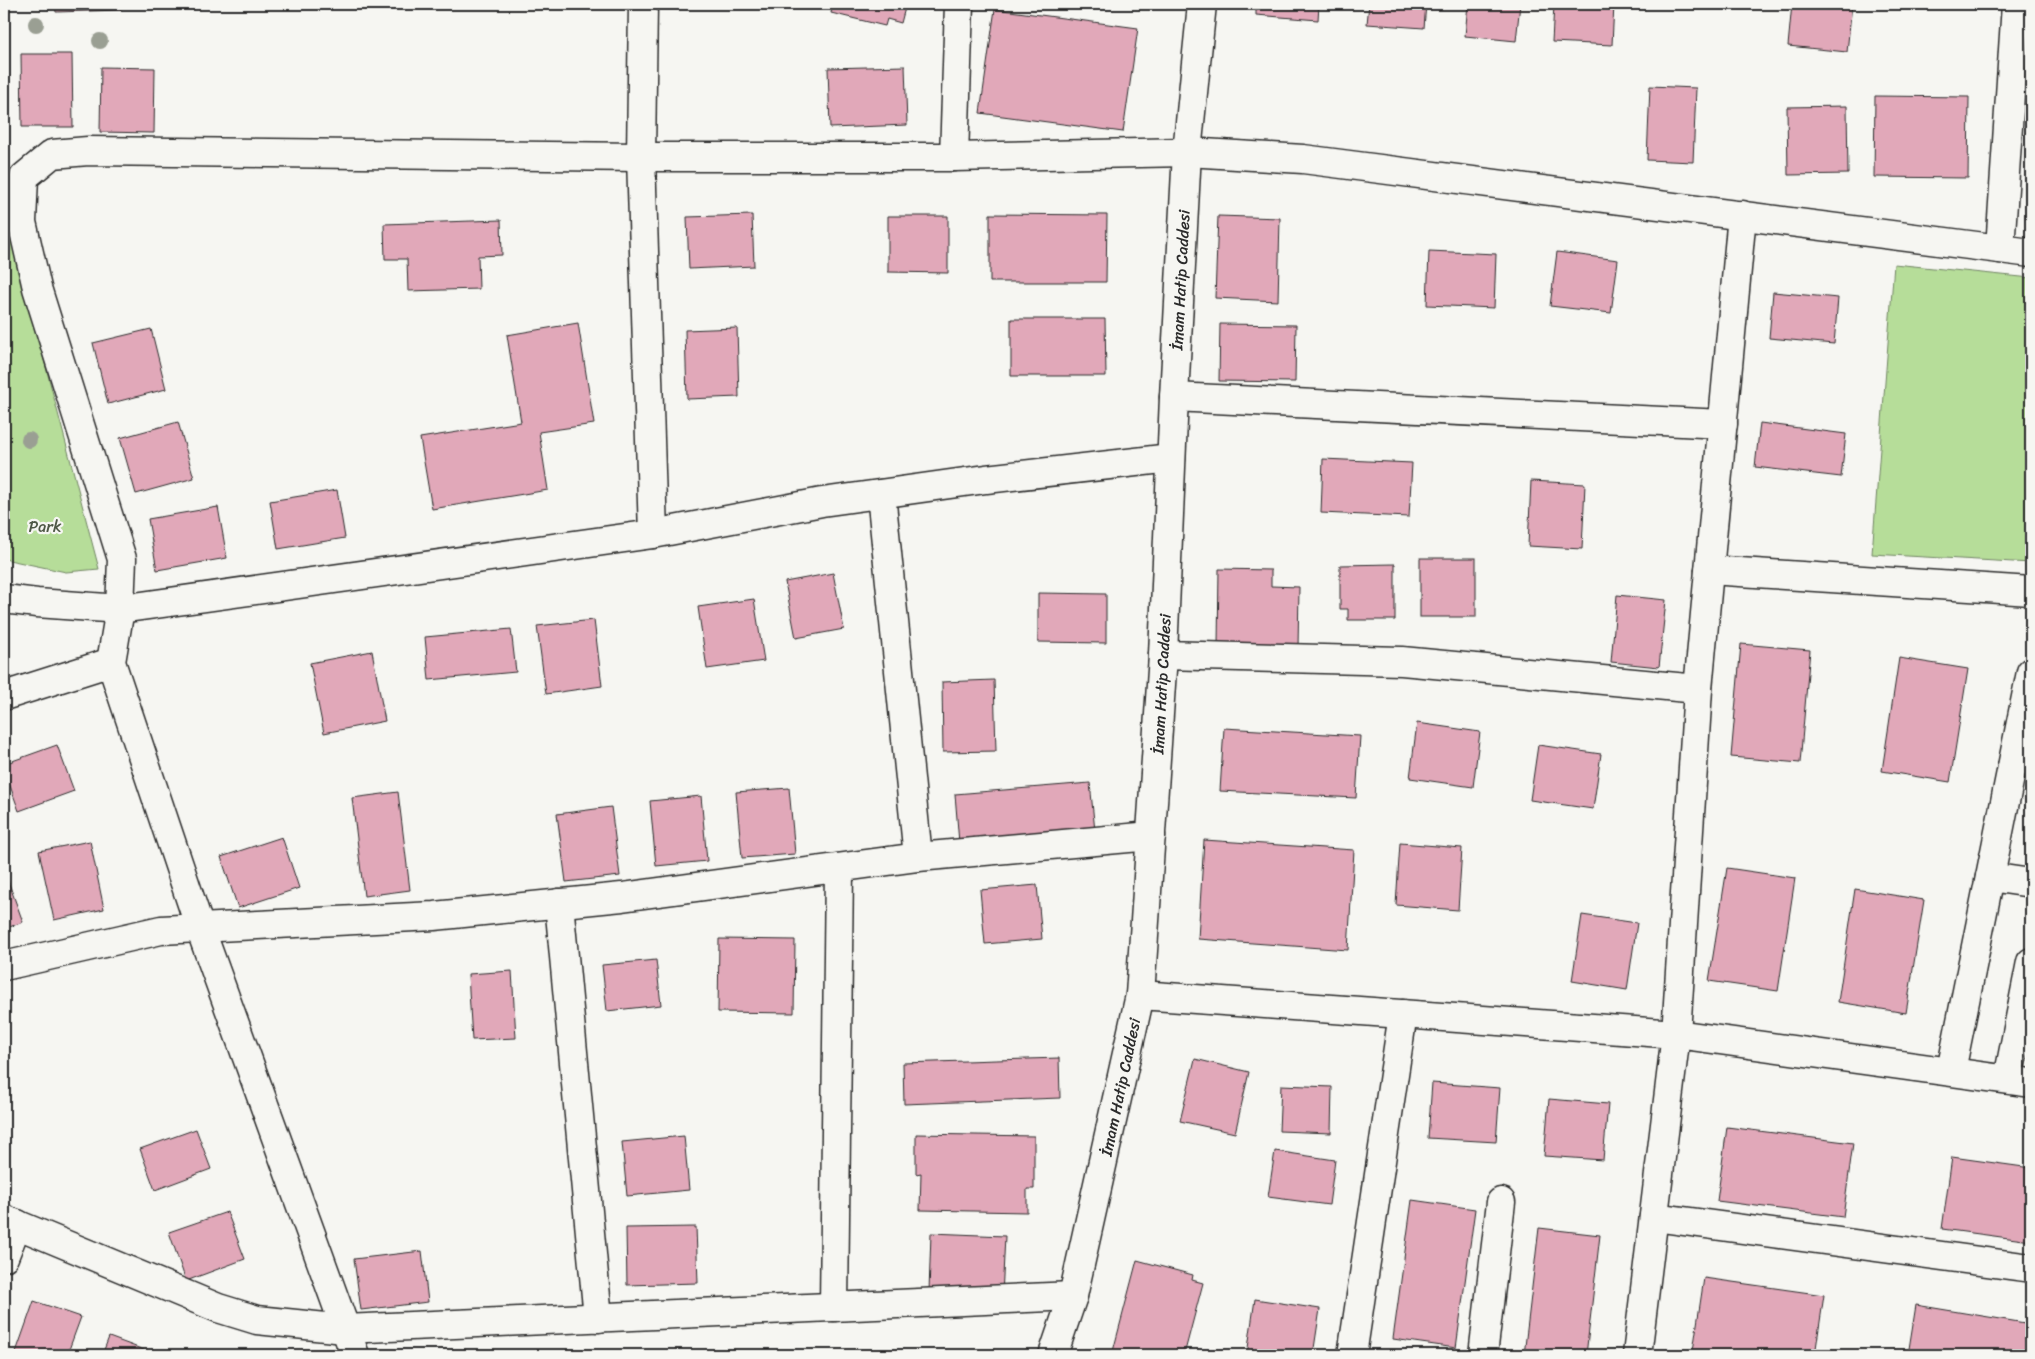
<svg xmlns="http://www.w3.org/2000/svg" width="2035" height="1359" viewBox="0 0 2035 1359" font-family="Sriracha,sans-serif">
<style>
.green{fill:#b6dd99;stroke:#708462}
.building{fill:#e1a8b9;stroke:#2b2b2b}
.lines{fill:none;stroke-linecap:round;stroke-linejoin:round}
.minor-casing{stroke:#2b2b2b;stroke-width:31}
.minor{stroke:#f6f6f2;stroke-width:28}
.tree{fill:#9a9f93}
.labels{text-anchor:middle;stroke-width:4.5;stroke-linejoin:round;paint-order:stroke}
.street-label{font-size:16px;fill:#2b2b2b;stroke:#f6f6f2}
.park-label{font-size:16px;fill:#4e5846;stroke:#f6f6f2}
</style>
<rect width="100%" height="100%" fill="#f6f6f2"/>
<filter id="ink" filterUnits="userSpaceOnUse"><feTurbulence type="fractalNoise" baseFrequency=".02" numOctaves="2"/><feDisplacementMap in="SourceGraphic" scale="10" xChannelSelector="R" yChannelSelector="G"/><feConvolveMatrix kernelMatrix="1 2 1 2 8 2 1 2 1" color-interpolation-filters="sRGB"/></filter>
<g filter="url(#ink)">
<g class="green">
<path d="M4 208 99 569 66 572 4 559Z"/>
<path d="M1894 264 2031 278V563L1872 554Z"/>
</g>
<g class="building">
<path d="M55 4H121V10L56 12Z"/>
<path d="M833 4H906L901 23 887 19 885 26 831 13Z"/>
<path d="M1256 4H1319L1318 20 1256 15Z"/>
<path d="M1369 4H1426L1424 28 1367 24Z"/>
<path d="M1468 4H1520L1516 41 1465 36Z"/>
<path d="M1554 4H1614L1612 45 1552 42Z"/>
<path d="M1792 4H1852L1847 52 1788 46Z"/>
<path d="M995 9 1138 28 1123 132 980 113Z"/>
<path d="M21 54H72L73 127H22Z"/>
<path d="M905 66 907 125 830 128 828 68Z"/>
<path d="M101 67 155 68 154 133 100 132Z"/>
<path d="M1650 86 1696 88 1693 162 1647 160Z"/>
<path d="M1875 96 1969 97 1968 178 1874 177Z"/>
<path d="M1847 106 1848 174 1788 175 1787 107Z"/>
<path d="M990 214 1107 215 1106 282H990Z"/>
<path d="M752 215 754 266 689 269 687 217Z"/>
<path d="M888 216H948V273L888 272Z"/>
<path d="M1218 216 1280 218 1278 301 1215 298Z"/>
<path d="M501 220 502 255 478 256 479 289 408 291 407 259H385L384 224Z"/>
<path d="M1429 251 1496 254 1494 308 1427 305Z"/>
<path d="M1557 252 1618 260 1611 313 1550 306Z"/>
<path d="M1773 292 1838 298 1834 344 1769 338Z"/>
<path d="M1011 319H1105L1106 376H1011Z"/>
<path d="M578 323 594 424 539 432 548 490 432 509 420 438 521 422 507 335Z"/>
<path d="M1220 324 1296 325 1295 382 1219 381Z"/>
<path d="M737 328 739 397 687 399 685 330Z"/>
<path d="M151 329 166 389 108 404 93 343Z"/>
<path d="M178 422 194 478 136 494 120 438Z"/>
<path d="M1760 423 1846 434 1841 477 1755 467Z"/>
<path d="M1323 459 1412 463 1409 517 1321 513Z"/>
<path d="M1531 481 1585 484 1582 549 1528 546Z"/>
<path d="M337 490 345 538 278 549 270 501Z"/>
<path d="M218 507 227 558 157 570 148 519Z"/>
<rect x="1420" y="558" width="56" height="59"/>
<path d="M1395 564V620H1348V609H1340V565Z"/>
<path d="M1219 569 1271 570V586L1299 587 1298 648 1218 646Z"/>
<path d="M833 573 844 629 796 638 785 582Z"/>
<path d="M1038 593 1106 594V643L1038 642Z"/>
<path d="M1617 595 1666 600 1659 667 1611 662Z"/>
<path d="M754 599 764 661 707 669 698 607Z"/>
<path d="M594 620 602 686 546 694 537 626Z"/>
<path d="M511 629 516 672 429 680 425 637Z"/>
<path d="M1741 644 1810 650 1800 763 1731 757Z"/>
<path d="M372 651 385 721 324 733 310 663Z"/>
<path d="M1899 658 1968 669 1950 782 1882 771Z"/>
<path d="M994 680 996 751 943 752 942 682Z"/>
<path d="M1417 723 1480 732 1473 787 1410 778Z"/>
<path d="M1224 728 1360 736 1356 798 1220 791Z"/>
<path d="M57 745 74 791 19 811 4 769V764Z"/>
<path d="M1538 745 1601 754 1593 809 1530 800Z"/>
<path d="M1090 783 1095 831 959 843 955 794Z"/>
<path d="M789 788 795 854 742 858 736 792Z"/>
<path d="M398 792 410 890 364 896 352 798Z"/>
<path d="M701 796 707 861 656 866 650 801Z"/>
<path d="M611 807 620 876 566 882 557 814Z"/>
<path d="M282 837 299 888 238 908 221 857Z"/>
<path d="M1204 840 1354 850 1348 950 1198 939Z"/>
<path d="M90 841 104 909 54 920 39 851Z"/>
<path d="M1400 843 1462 848 1458 910 1396 905Z"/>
<path d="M1727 868 1795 878 1778 991 1709 981Z"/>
<path d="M4 870 23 922 4 929Z"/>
<path d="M1037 885 1042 939 985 944 980 890Z"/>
<path d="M1855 889 1924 900 1906 1013 1838 1002Z"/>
<path d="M1582 915 1637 923 1627 990 1572 981Z"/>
<path d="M719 939 795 940 794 1013 718 1012Z"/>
<path d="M656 960 661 1005 607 1011 602 965Z"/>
<path d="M512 971 516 1038 472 1040 468 974Z"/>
<path d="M1059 1058 1060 1098 904 1104 903 1063Z"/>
<path d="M1195 1059 1249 1072 1235 1133 1180 1121Z"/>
<path d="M1432 1083 1500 1088 1496 1142 1428 1138Z"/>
<path d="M1281 1085 1332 1087 1331 1133 1279 1131Z"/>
<path d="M1549 1099 1608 1104 1603 1160 1544 1156Z"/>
<path d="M1727 1127 1853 1143 1843 1217 1717 1201Z"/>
<path d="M196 1129 211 1169 155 1190 140 1149Z"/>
<path d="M916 1134 1034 1136V1189H1027V1212L920 1210 921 1173 916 1174Z"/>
<path d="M684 1136 689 1190 627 1196 622 1142Z"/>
<path d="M1275 1151 1335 1160 1329 1205 1268 1197Z"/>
<path d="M1952 1157 2031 1168V1241L1942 1229Z"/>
<path d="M1412 1200 1475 1209 1456 1348 1393 1339Z"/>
<path d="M227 1212 245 1259 186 1281 169 1232Z"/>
<path d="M696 1227 698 1283 627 1285 626 1228Z"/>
<path d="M1539 1228 1600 1235 1586 1355H1524Z"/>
<path d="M931 1233 1005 1236 1002 1296 929 1292Z"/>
<path d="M422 1251 428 1302 361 1310 354 1259Z"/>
<path d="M1137 1260 1193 1275 1192 1280 1203 1283 1184 1355H1112Z"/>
<path d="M1704 1278 1824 1295 1815 1355H1721L1693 1351Z"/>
<path d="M1255 1299 1320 1309 1313 1355H1247Z"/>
<path d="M34 1301 81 1317 67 1355H15Z"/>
<path d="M1916 1305 2031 1324V1355H1908Z"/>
<path d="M109 1337 152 1353 151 1355H102Z"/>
</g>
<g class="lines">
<g class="minor-casing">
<g id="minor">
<path d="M643 4 641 157 653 534"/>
<path d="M954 157 959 4"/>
<path d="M2000 249 2016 4"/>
<path d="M1174 397 1723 424"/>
<path d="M881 494 918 857"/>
<path d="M1709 570 2031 591"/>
<path d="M4 599 37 603 120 609 653 534 822 502 986 479 1171 458"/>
<path d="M1163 655 1402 661 1698 689"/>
<path d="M4 696 111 662"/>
<path d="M1990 877 2031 883"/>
<path d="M559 903 598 1318"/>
<path d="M4 966 161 930 434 916 622 897 918 857 1151 836"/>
<path d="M1140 995 1676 1034 2031 1083"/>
<path d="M1951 1071 2031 672"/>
<path d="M2008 1079 2031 962"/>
<path d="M1654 1217 2031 1268"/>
<path d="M4 1219 218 1308 257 1320 345 1329 1073 1296"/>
<path d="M4 1257 17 1224"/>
<path d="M834 1307 839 868"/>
<path d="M355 1355 200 928 111 662 120 609 122 559 37 288 22 222 24 177 52 154 88 151 641 157H954L1187 152 1303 159 2031 253"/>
<path d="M1053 1355 1073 1296 1140 995 1163 655 1174 397 1187 152 1202 4"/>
<path d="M1352 1355 1403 1014"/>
<path d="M1483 1355 1501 1202"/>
<path d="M1637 1355 1676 1034 1698 689 1742 215"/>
</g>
</g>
<use href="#minor" class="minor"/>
</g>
<g class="tree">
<circle cx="36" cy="24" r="8"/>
<circle cx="100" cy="41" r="8"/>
<circle cx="29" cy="440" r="8"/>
</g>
</g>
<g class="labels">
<g class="street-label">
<text transform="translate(1180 280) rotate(-87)" y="6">İmam Hatip Caddesi</text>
<text transform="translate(1161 684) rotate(-87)" y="6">İmam Hatip Caddesi</text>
<text transform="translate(1120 1087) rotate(-78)" y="6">İmam Hatip Caddesi</text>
</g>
<g class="park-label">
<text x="45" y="532">Park</text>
</g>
</g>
<rect width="2035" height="1359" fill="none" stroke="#f6f6f2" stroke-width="20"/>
<rect x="10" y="10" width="2015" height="1339" fill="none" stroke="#2b2b2b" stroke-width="2" filter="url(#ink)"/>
</svg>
